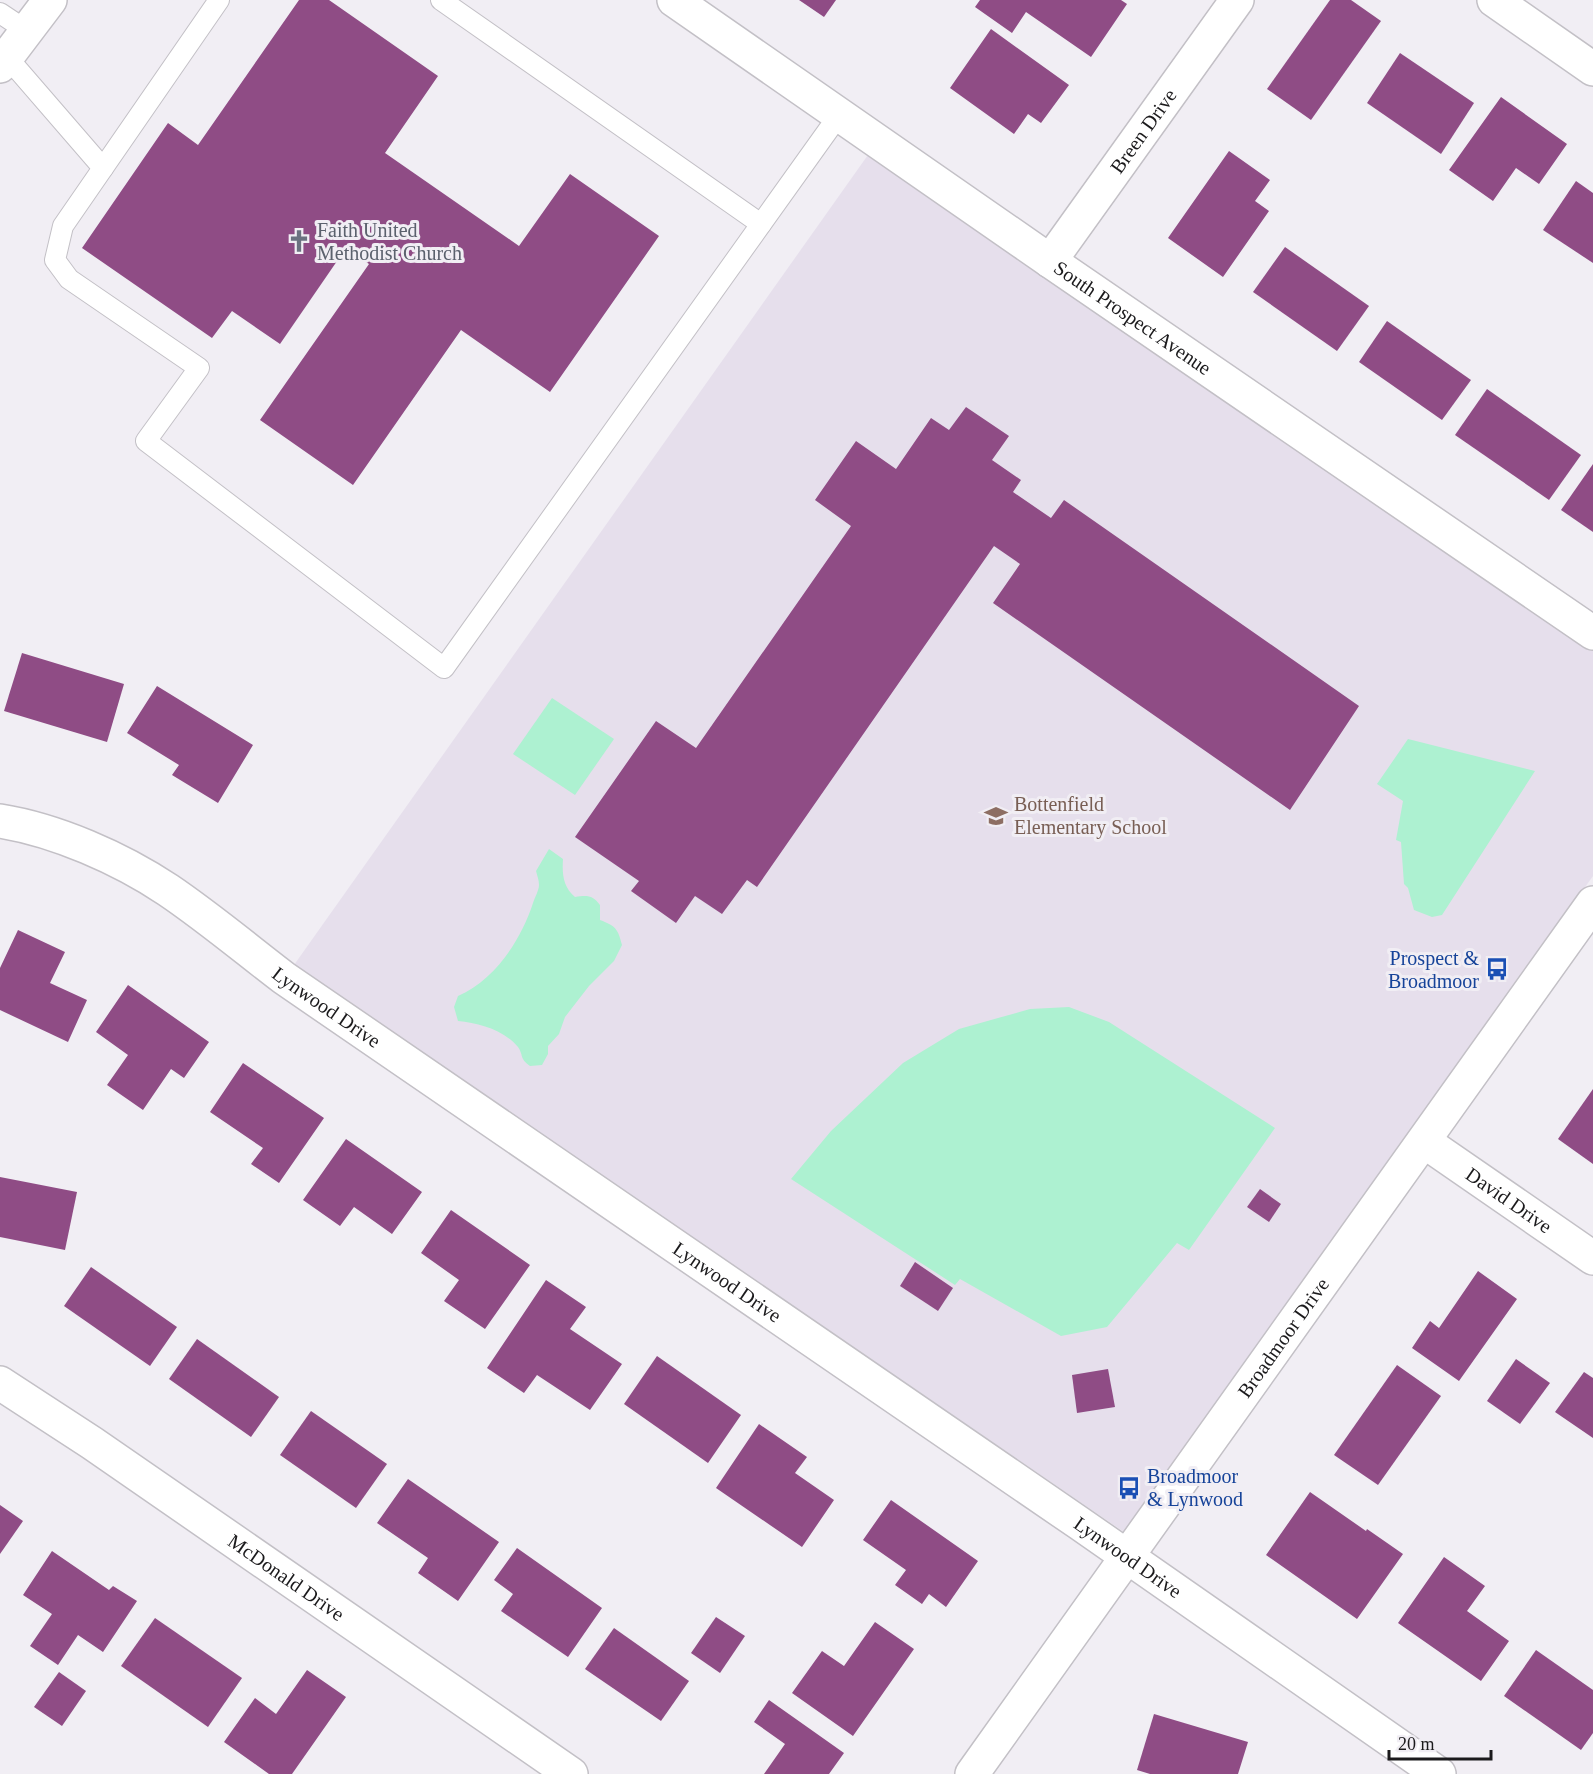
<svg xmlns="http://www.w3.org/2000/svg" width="1593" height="1774" viewBox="0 0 1593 1774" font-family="Georgia,serif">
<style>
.built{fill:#e6dfec}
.green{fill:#adf1d1}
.building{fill:#8f4c85}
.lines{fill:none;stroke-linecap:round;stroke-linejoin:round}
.lane-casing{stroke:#c3c0c6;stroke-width:22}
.street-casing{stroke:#c3c0c6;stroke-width:36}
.secondary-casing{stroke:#c3c0c6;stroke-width:36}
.lane{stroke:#fff;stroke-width:20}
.street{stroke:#fff;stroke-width:33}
.secondary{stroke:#fff;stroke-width:33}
.labels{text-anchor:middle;stroke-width:6;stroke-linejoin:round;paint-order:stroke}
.street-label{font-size:20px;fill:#1b1a1c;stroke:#f1eef4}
.worship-label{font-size:20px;fill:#5b616d;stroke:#f1eef4;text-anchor:start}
.education-label{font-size:20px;fill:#785e54;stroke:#f1eef4;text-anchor:start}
.transit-label{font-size:20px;fill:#164399;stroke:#f1eef4;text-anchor:end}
</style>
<rect width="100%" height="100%" fill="#f1eef4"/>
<path class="built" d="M880 138 1593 643V876L1124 1532 294 965Z"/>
<g class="green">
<path d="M552 698 614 739 575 795 513 754Z"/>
<path d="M1408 739 1535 771 1442 915 1432 917 1414 910 1408 888 1404 884 1401 842 1396 840 1403 801 1377 784Z"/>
<path d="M549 849 563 859C562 874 563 887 575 897 587 895 593 895 600 905V920C616 926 618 929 622 945L614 961 589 986 565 1017 559 1034 548 1046V1054L542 1065 530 1066C519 1058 524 1056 518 1047 504 1030 479 1023 458 1021L454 1007 458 996C495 980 521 940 533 903 535 897 539 890 539 885 539 880 537 875 536 871Z"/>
<path d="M1069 1007 1109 1022 1275 1128 1189 1250 1177 1243 1107 1327 1061 1336 960 1279 955 1285 791 1179 831 1131 903 1063 959 1029 1030 1009Z"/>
</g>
<g class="building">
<path d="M299 0H329L438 76 385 153 519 246 570 174 659 236 550 392 461 330 353 485 260 420 369 264 346 248 280 344 232 311 212 338 82 248 168 123 198 145Z"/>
<path d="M799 0H836L824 17Z"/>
<path d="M980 0H1121L1127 4 1091 57 1026 12 1012 33 975 7Z"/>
<path d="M1330 0H1351L1381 21 1311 120 1267 89Z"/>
<path d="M991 29 1069 85 1041 123 1028 114 1014 134 950 88Z"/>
<path d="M1400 53 1474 103 1441 154 1367 103Z"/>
<path d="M1501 97 1567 144 1539 184 1516 168 1493 201 1449 170Z"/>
<path d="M1229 151 1270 180 1255 201 1269 211 1223 277 1168 238Z"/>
<path d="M1576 181 1593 193V263L1543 230Z"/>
<path d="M1285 247 1369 306 1337 351 1253 292Z"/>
<path d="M1387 321 1471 380 1442 420 1359 362Z"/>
<path d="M1487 389 1581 455 1549 500 1455 435Z"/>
<path d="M966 407 1009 436 992 460 1021 480 1013 492 1051 518 1064 500 1359 706 1290 810 993 603 1020 564 994 546 757 887 747 880 722 914 695 896 676 923 631 891 639 881 575 837 656 721 696 748 851 526 815 500 856 441 896 469 931 418 949 430Z"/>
<path d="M1593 464V532L1561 510Z"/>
<path d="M22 653 124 684 107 742 4 711Z"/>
<path d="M157 686 253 745 218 803 172 775 179 765 127 733Z"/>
<path d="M18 930 65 952 50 983 87 1000 68 1042 0 1010V968Z"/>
<path d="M128 985 209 1042 184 1078 171 1069 143 1110 107 1085 128 1055 96 1032Z"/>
<path d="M243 1063 324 1118 279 1183 251 1164 263 1148 210 1112Z"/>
<path d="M1593 1089V1164L1558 1139Z"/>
<path d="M346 1139 422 1192 392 1234 354 1207 340 1226 303 1200Z"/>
<path d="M0 1177 77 1192 65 1250 0 1237Z"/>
<path d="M1260 1189 1281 1204 1269 1222 1247 1207Z"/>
<path d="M451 1210 530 1265 485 1329 444 1301 459 1280 421 1253Z"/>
<path d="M915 1262 953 1288 938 1311 900 1286Z"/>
<path d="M91 1267 177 1327 150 1366 64 1306Z"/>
<path d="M1478 1271 1517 1299 1459 1381 1412 1348 1430 1321 1439 1328Z"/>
<path d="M546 1280 586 1307 570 1329 622 1364 590 1410 537 1375 524 1393 487 1368Z"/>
<path d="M197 1339 279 1397 251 1437 169 1379Z"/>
<path d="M657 1356 741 1415 708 1463 624 1404Z"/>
<path d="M1516 1359 1550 1383 1520 1424 1487 1401Z"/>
<path d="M1397 1365 1441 1396 1378 1485 1334 1455Z"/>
<path d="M1108 1369 1115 1407 1077 1413 1072 1375Z"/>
<path d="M1584 1372 1593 1378V1438L1555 1412Z"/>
<path d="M311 1411 387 1464 356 1508 280 1455Z"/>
<path d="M759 1424 807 1457 795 1473 834 1500 802 1547 716 1488Z"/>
<path d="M408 1479 499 1542 458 1601 418 1573 428 1558 377 1523Z"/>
<path d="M1310 1492 1366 1531 1367 1529 1403 1554 1357 1619 1266 1555Z"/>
<path d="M891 1500 978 1561 946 1607 929 1594 922 1604 895 1585 906 1570 863 1540Z"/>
<path d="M0 1505 23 1521 0 1554Z"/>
<path d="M517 1548 602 1608 568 1657 501 1611 513 1594 494 1580Z"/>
<path d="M52 1551 109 1590 113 1586 137 1601 103 1652 78 1635 58 1665 30 1646 52 1614 23 1595Z"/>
<path d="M1444 1557 1485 1586 1467 1611 1509 1641 1481 1681 1398 1623Z"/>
<path d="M716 1617 745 1636 720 1673 691 1653Z"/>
<path d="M155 1618 242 1678 208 1727 121 1666Z"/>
<path d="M875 1622 914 1649 853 1736 792 1693 822 1651 844 1666Z"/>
<path d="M614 1628 689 1681 661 1721 585 1669Z"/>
<path d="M1536 1650 1593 1690V1733L1581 1750 1504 1696Z"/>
<path d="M307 1670 346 1697 292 1774H269L224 1742 255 1698 276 1714Z"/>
<path d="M59 1672 86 1691 62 1726 34 1707Z"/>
<path d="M769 1700 844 1753 829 1774H764L785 1744 754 1722Z"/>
<path d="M1154 1714 1248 1742 1238 1774H1150L1137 1770Z"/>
</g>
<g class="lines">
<g class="lane-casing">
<g id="lane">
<path d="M219 0 63 226 55 260 69 279 199 368 146 441 444 668 839 115"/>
<path d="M441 0 761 224"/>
<path d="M0 13 27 31"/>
<path d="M7 57 103 168"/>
</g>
</g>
<g class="street-casing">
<g id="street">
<path d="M1494 0 1593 69"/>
<path d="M0 66 50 0"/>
<path id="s1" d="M1050 261 1237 0"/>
<path id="s2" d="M0 821C56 830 120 858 168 890 208 917 246 949 284 978L1079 1523 1439 1774"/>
<path id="s3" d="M1425 1142 1593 1258"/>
<path id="s4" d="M0 1383 92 1443 571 1774"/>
</g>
</g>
<g class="secondary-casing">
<g id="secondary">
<path id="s5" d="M674 0 1050 261 1593 633"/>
<path id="s6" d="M972 1774 1593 903"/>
</g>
</g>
<use href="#lane" class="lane"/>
<use href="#street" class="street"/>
<use href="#secondary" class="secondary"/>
</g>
<defs>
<g id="church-bare" transform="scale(1.8)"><path d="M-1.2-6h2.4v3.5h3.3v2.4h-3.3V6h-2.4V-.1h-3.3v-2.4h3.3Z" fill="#6b7280" stroke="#f1eef4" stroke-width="2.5" paint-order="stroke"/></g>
<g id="school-bare" transform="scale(1.8)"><path d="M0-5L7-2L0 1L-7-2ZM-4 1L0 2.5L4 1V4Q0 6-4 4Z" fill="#8d6e63" stroke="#f1eef4" stroke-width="2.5" paint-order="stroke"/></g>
<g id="bus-bare" transform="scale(1.8)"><path d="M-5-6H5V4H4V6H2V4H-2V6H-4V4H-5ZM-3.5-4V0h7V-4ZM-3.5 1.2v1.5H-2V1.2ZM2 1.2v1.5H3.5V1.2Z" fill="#1a4fb4" stroke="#f1eef4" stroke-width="2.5" paint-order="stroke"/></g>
</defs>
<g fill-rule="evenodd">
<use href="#church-bare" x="299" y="241"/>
<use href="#school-bare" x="996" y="816"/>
<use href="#bus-bare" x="1497" y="969"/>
<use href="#bus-bare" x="1129" y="1488"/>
</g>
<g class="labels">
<g class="street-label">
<text dy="7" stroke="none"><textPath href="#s1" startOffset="160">Breen Drive</textPath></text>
<text dy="7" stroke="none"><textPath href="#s5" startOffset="558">South Prospect Avenue</textPath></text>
<text dy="7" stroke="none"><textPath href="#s2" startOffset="380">Lynwood Drive</textPath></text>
<text dy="7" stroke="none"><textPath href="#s3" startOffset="102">David Drive</textPath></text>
<text dy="7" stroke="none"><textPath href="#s2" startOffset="866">Lynwood Drive</textPath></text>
<text dy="7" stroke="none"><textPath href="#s6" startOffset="536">Broadmoor Drive</textPath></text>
<text dy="7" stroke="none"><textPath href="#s2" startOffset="1352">Lynwood Drive</textPath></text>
<text dy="7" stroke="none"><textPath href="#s4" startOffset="346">McDonald Drive</textPath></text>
</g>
<g class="worship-label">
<text x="317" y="237">Faith United<tspan x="317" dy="23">Methodist Church</tspan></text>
</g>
<g class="education-label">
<text x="1014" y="811">Bottenfield<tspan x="1014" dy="23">Elementary School</tspan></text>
</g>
<g class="transit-label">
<text x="1479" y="965">Prospect &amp;<tspan x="1479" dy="23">Broadmoor</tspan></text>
<text x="1147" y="1483" text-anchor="start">Broadmoor<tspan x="1147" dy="23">&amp; Lynwood</tspan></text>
</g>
</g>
<path d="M1389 1750v9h102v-9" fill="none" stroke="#1b1a1c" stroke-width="3"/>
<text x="1398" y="1750" font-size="18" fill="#1b1a1c" stroke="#f1eef4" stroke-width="4.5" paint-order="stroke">20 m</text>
</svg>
